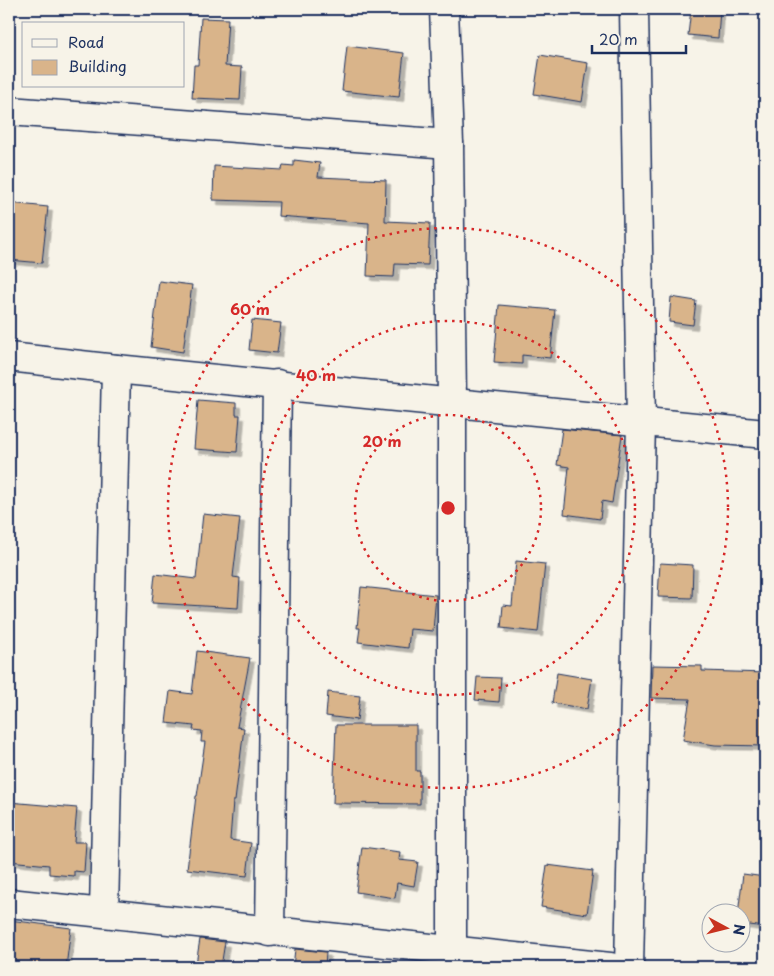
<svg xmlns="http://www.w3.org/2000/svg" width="774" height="976" viewBox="0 0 774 976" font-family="'Playpen Sans',sans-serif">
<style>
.building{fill:#d9b48a;stroke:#1b2f5e;filter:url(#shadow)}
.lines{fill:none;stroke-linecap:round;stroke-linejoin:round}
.street-casing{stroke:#1b2f5e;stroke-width:31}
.street{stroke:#f7f3e8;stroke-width:28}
.ring{fill:none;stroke:#d62828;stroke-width:2.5;stroke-dasharray:2.5 5}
.centre{fill:#d62828;stroke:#f7f3e8;stroke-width:2.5}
.ring-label{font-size:15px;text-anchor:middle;font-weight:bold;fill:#d62828;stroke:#f7f3e8;stroke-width:4;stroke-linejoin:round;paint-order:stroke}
</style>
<defs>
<filter id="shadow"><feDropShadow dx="4.5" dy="4.5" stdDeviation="0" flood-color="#0004"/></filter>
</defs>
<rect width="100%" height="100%" fill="#f7f3e8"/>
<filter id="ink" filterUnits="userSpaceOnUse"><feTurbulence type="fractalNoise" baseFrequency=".02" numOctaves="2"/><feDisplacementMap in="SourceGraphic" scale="10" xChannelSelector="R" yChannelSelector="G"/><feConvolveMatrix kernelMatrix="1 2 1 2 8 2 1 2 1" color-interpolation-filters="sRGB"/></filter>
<g filter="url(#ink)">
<g class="building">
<path d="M691 9H720L718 38 688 35Z"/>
<path d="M201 18 228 19 225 66 242 67 240 100 192 98 194 65H198Z"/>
<path d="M347 46 404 53 399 97 342 91Z"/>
<path d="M540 55 588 63 582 102 534 94Z"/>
<path d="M294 160 320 163 318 177 386 180 385 221 430 223 428 265 395 264 394 277 367 276 369 223 278 216 279 202 213 200 214 166 282 170 283 165 294 166Z"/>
<path d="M9 203 48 207 42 263 9 260Z"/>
<path d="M159 281 192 285 183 352 151 347Z"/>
<path d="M671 297 696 301 693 325 669 322Z"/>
<path d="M499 305 555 310 550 358 522 355V364L494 362Z"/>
<path d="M252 320 281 323 277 353 249 350Z"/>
<path d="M198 400 236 403V415H240L237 452 194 449Z"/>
<path d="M562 429 622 435 612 503 602 501 600 519 564 514 569 467 557 465Z"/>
<path d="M203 514 240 518 233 577 240 578 238 608 152 603 155 574 196 579Z"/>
<path d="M516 561 545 564 538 632 501 628 503 605 512 606Z"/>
<path d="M660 563 693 565 692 598 658 597Z"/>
<path d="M361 587 436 595 433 631 410 629 408 648 358 642 360 628H357Z"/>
<path d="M197 651 250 658 237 727 244 728 235 801H233L230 840 251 843 247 876 187 869 196 796H197L205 742H201L202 731 193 730 194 726 166 723 170 691 192 694Z"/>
<path d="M652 665 702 666V671L765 673V746L715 745 683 740 690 699 651 698Z"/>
<path d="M557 673 592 679 587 709 552 703Z"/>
<path d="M477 677 501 678 499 702 475 700Z"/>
<path d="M328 692 360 696 357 720 326 716Z"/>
<path d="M336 725H416V771H420V804L333 803Z"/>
<path d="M9 802 77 808 74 842H86L84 872 74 871V876L49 874V865L9 861Z"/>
<path d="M362 847 400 852 399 860 418 862 414 886 397 883 395 898 356 892Z"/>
<path d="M547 865 593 871 587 914 541 907Z"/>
<path d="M743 874 765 877V927L742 924V914H738Z"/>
<path d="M9 920 71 928 66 967H9Z"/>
<path d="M200 939 225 942 221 967 196 964Z"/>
<path d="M295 949 326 952 325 967H293Z"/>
</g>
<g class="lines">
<g class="street-casing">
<g id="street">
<path d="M444 9 449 144 452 401V967"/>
<path d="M9 111 449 144"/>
<path d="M9 357 116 369 765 434"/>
<path d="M9 903 610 967"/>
<path d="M104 912 116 369"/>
<path d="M270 932 277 384"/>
<path d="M629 967 641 422 634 9"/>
</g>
</g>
<use href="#street" class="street"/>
</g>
</g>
<g class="ring">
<circle cx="448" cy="508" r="93"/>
<circle cx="448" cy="508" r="187"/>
<circle cx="448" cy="508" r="280"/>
</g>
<circle cx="448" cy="508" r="8" class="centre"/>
<g class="ring-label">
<text x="250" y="315">60 m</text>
<text x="316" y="381">40 m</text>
<text x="382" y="447">20 m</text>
</g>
<rect width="774" height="976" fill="none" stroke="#f7f3e8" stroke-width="30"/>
<rect x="15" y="15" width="744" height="946" fill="none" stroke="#1b2f5e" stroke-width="2" filter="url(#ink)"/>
<rect x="22" y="22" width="162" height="65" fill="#f7f3e8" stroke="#9fa5b1"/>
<rect x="32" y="39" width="25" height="8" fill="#f7f3e8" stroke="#9fa5b1"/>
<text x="68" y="48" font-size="15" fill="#1b2f5e">Road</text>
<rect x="32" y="60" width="25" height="15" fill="#d9b48a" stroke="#9fa5b1"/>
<text x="68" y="72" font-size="15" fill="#1b2f5e">Building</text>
<g transform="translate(726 928) rotate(97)"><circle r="24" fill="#f7f3e8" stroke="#9fa5b1"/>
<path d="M0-4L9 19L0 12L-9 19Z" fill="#c8321e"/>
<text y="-8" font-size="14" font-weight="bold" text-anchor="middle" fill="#1b2f5e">N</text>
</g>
<path d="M592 45v8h94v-8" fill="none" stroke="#1b2f5e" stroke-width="2.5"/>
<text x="599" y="45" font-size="15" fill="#1b2f5e" stroke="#f7f3e8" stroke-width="4" paint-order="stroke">20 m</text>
</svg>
